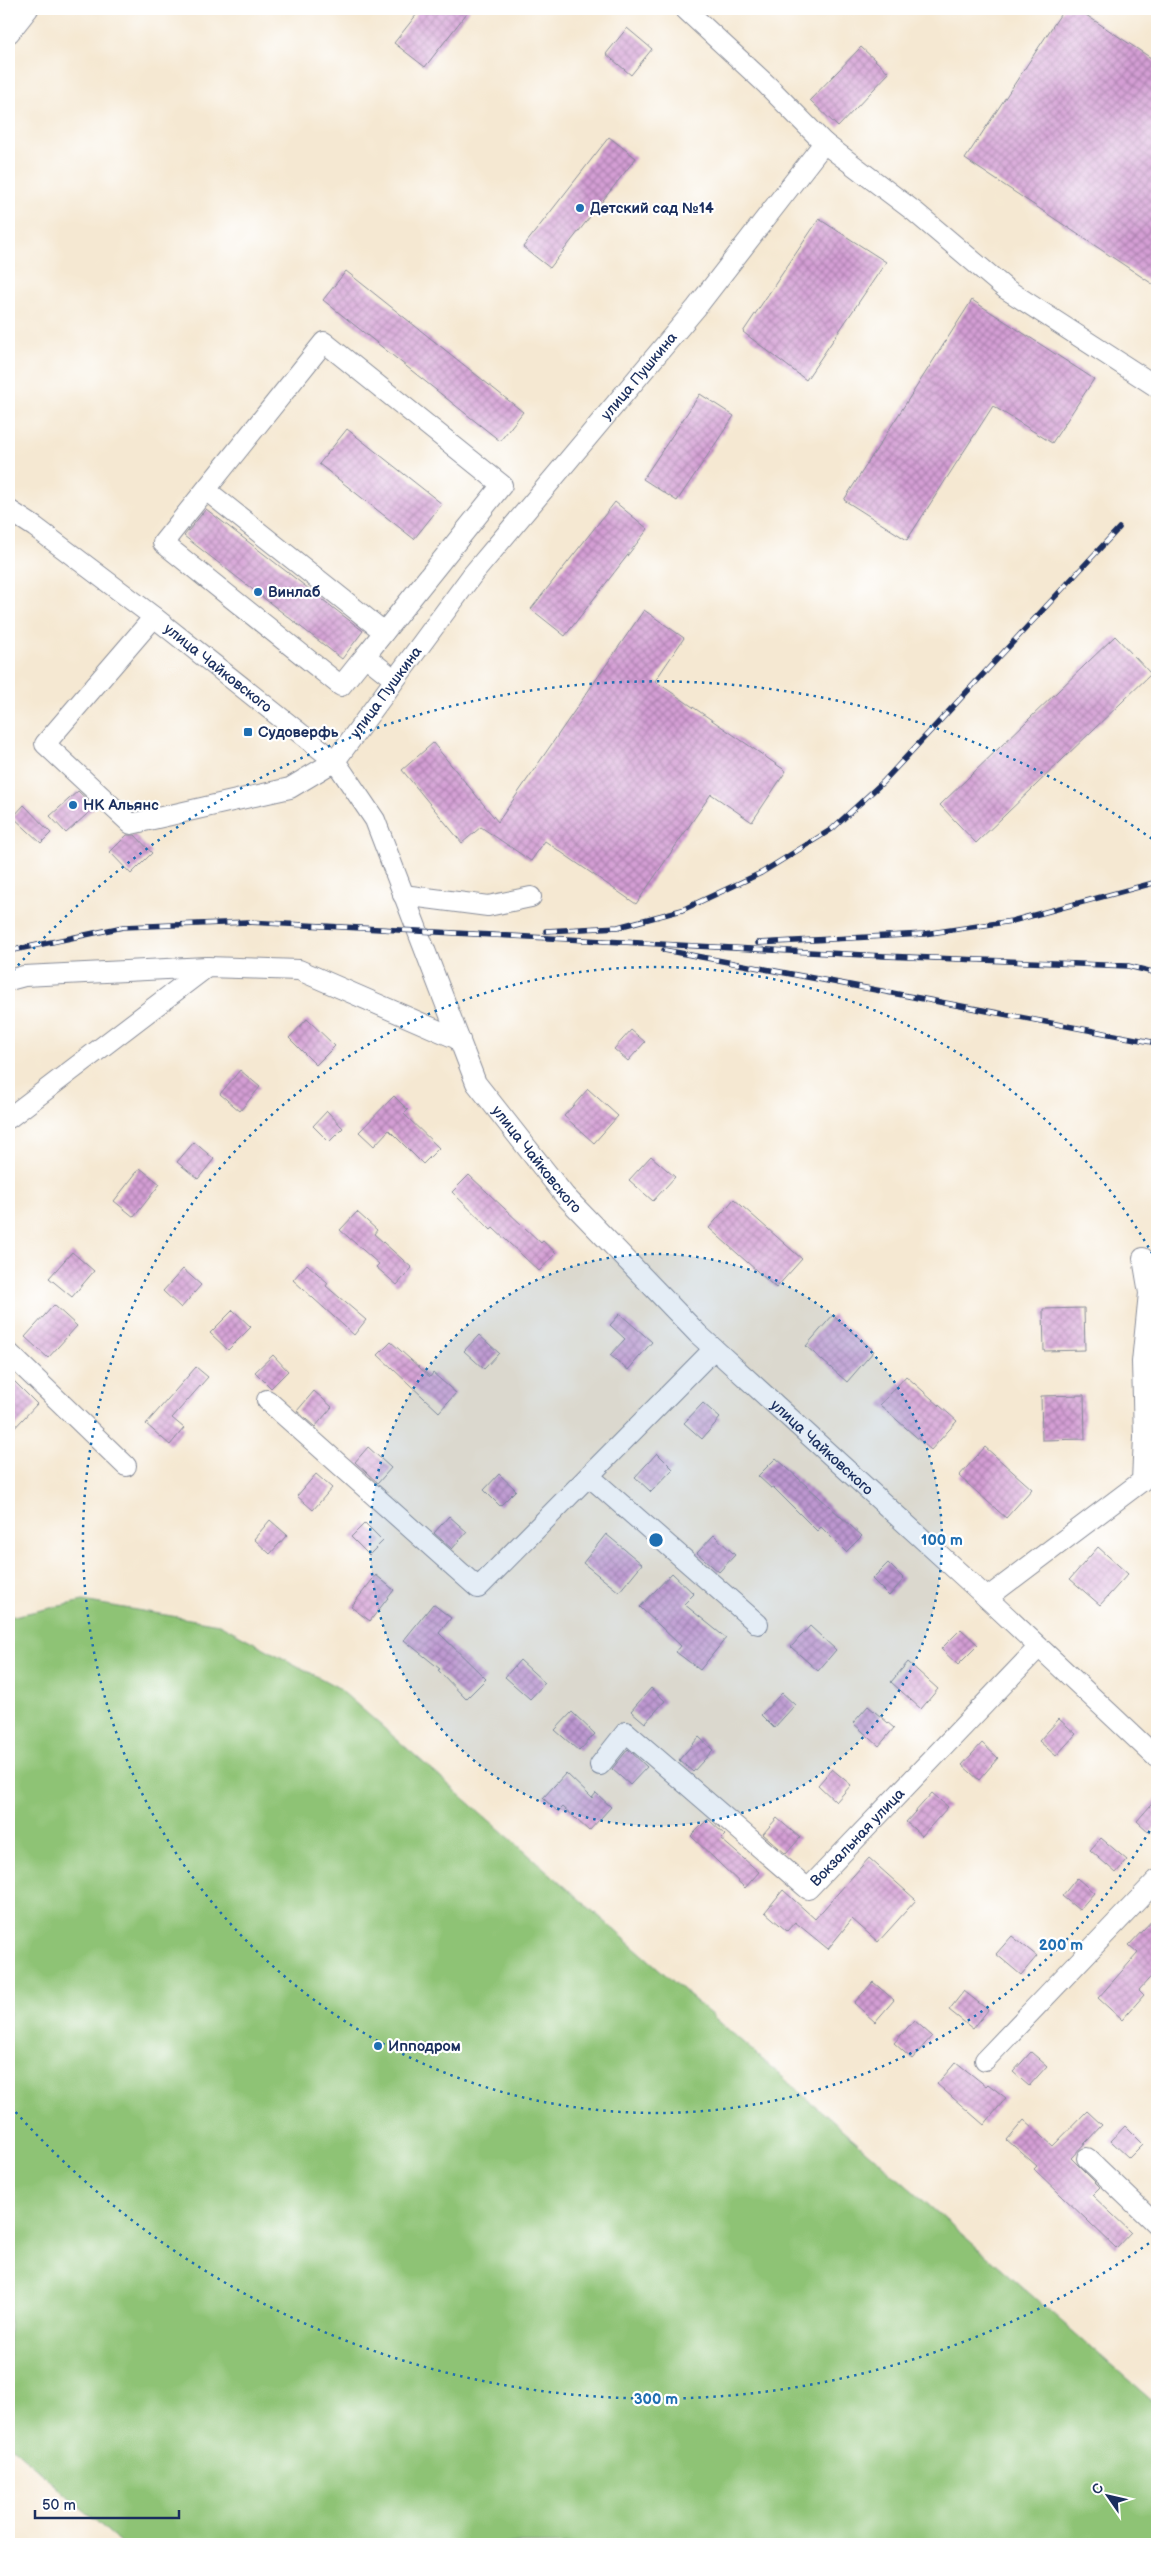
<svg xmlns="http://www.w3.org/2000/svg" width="1166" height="2553" viewBox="0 0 1166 2553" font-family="'Balsamiq Sans',sans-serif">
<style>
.green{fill:#8ec374;stroke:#547969}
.building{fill:url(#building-cross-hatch)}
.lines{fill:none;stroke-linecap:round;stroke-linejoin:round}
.minor-casing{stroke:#888c98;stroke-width:22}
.minor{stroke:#fff;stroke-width:20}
.rail-casing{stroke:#1b2f5e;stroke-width:5.5}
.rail{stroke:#fff;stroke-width:4;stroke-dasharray:11;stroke-linecap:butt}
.ring{fill:none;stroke:#1f6fb2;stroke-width:2.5;stroke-dasharray:2.5 5}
.poi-dot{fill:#1f6fb2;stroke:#fff;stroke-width:2}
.labels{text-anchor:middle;stroke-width:4.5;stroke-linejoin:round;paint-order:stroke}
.poi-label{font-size:15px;font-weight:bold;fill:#1b2f5e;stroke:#fff;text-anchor:start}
.street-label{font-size:15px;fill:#1b2f5e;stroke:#fff}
.centre{fill:#1f6fb2;stroke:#fff;stroke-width:2.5}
.ring-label{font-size:15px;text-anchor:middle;font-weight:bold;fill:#1f6fb2;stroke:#fff;stroke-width:4.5;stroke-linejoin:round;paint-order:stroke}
</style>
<defs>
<pattern id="building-cross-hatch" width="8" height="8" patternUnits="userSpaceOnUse" patternTransform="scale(1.25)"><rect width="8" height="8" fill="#d49ed4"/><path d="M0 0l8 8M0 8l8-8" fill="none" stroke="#ab81af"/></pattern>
</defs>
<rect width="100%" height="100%" fill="#fff"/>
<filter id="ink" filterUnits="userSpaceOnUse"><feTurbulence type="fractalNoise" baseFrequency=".02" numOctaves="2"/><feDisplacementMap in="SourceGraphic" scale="10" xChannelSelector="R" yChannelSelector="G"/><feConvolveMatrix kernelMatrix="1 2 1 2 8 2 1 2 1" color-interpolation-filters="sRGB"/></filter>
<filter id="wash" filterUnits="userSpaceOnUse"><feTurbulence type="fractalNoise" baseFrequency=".0096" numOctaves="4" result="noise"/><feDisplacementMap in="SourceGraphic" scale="20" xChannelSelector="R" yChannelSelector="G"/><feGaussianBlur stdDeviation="1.12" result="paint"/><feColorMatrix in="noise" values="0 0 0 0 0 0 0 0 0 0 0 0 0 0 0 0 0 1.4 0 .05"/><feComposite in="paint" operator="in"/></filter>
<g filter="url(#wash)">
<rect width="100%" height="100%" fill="#f5e8d2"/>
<path class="green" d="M83 1601 219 1624 337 1687 1157 2405V2544H122L9 2444V1617Z"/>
<g id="blocks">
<g class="building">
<path d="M421 9H470L425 67 394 43Z"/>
<path d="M1064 9H1077L1157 62V287L965 159Z"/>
<path d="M627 28 652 49 631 75 606 54Z"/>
<path d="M861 47 889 73 838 127 810 100Z"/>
<path d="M609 137 636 158 550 268 523 247Z"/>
<path d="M819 219 886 262 806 380 743 332Z"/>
<path d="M346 271 523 412 500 441 323 300Z"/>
<path d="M972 300 1094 379 1052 443 993 406 907 540 844 500Z"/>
<path d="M700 394 734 416 677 501 643 479Z"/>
<path d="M347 429 442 504 414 539 319 464Z"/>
<path d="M615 502 648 529 565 636 531 609Z"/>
<path d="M206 509 363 631 342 659 184 536Z"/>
<path d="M644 610 684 638 655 681 786 771 752 822 711 794 636 904 545 841 531 861 481 827 462 843 402 770 433 743 498 822Z"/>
<path d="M1115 636 1151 674 976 843 940 805Z"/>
<path d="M78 791 95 807 66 833 50 816Z"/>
<path d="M24 805 51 833 41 843 13 817Z"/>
<path d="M127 835H135L152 853 131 874 110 852Z"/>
<path d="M307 1019 335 1046 316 1065 289 1038Z"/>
<path d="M631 1030 645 1042 628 1061 614 1049Z"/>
<path d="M240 1070 260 1087 240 1111 220 1094Z"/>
<path d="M588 1089 618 1116 594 1143 564 1116Z"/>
<path d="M394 1096 408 1110 404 1114 439 1148 423 1164 389 1130 374 1146 359 1132Z"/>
<path d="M327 1111 343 1128 329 1142 313 1126Z"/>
<path d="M194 1142 214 1159 198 1179 177 1162Z"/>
<path d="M651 1156 675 1177 653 1201 629 1180Z"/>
<path d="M140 1168 160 1184 134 1217 114 1201Z"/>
<path d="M469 1175 541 1243 543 1241 556 1253 539 1271 493 1228 491 1230 452 1192Z"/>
<path d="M734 1199 802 1259 776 1288 709 1228Z"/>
<path d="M357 1212 377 1230 374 1234 412 1268 397 1285 376 1267 379 1264 340 1230Z"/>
<path d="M72 1252 94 1271 72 1297 49 1278Z"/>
<path d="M307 1264 328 1283 326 1286 366 1320 354 1335 293 1280Z"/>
<path d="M183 1269 201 1285 181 1308 163 1291Z"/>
<path d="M54 1305 77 1326 48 1358 25 1337Z"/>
<path d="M1084 1308 1085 1350 1044 1351 1043 1309Z"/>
<path d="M233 1310 251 1327 228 1350 210 1333Z"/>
<path d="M620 1314 652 1342 628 1370 610 1355 625 1339 610 1325Z"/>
<path d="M833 1315 874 1351 847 1382 806 1346Z"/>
<path d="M479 1335 499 1353 484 1369 464 1351Z"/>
<path d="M391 1342 430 1377 433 1373 456 1393 439 1412 378 1355Z"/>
<path d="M273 1355 288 1371 271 1388 255 1372Z"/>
<path d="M196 1367 208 1377 172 1418 184 1428 170 1445 146 1424Z"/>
<path d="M9 1376 37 1404 9 1434Z"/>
<path d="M906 1376 957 1421 931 1450 880 1405Z"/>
<path d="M314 1391 332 1407 315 1427 297 1411Z"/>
<path d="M1084 1395 1085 1439 1042 1440 1041 1396Z"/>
<path d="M703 1403 720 1418 702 1439 684 1423Z"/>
<path d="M368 1447 391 1468 378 1483 355 1462Z"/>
<path d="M985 1447 1032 1489 1006 1518 959 1476Z"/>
<path d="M657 1453 673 1469 651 1492 635 1477Z"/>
<path d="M776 1458 862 1536 846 1552 821 1527 817 1531 773 1487 771 1488 758 1476Z"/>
<path d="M316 1474 332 1488 313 1510 297 1496Z"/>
<path d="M499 1474 516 1490 500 1506 484 1490Z"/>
<path d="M449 1516 467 1532 452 1549 434 1533Z"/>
<path d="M270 1520 287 1535 270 1554 254 1539Z"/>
<path d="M365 1523 383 1541 369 1555 351 1537Z"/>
<path d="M606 1534 642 1564 619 1592 583 1563Z"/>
<path d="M714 1535 735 1555 719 1572 697 1553Z"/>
<path d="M1098 1547 1128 1574 1100 1605 1070 1579Z"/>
<path d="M888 1563 904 1579 889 1596 872 1579Z"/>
<path d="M672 1573 694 1594 684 1604 726 1638 700 1670 676 1652 681 1646 640 1607Z"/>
<path d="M376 1575 394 1590 370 1621 351 1607Z"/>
<path d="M433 1604 451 1618 439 1633 486 1679 466 1699 438 1670 440 1669 404 1640Z"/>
<path d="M810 1626 836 1650 818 1671 791 1647Z"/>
<path d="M961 1629 978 1645 958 1665 941 1649Z"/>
<path d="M520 1660 545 1683 530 1699 505 1677Z"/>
<path d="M908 1662 938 1689 921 1709 891 1682Z"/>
<path d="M651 1688 665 1701 645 1723 631 1711Z"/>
<path d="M782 1693 795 1705 774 1728 761 1715Z"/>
<path d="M868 1706 894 1728 879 1746 853 1723Z"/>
<path d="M572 1712 595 1734 579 1751 555 1730Z"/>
<path d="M1059 1719 1076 1734 1056 1756 1039 1741Z"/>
<path d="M699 1737 713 1750 693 1772 679 1760Z"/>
<path d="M982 1743 998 1758 979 1780 962 1765Z"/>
<path d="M628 1749 647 1767 630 1785 612 1769Z"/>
<path d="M832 1769 851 1785 836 1802 818 1785Z"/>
<path d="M566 1773 592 1798 596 1793 611 1807 589 1831 563 1807 558 1812 543 1798Z"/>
<path d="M932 1793 948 1807 922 1836 906 1822Z"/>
<path d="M1157 1798V1825L1150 1833 1137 1821Z"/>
<path d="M777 1818 800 1838 786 1854 763 1834Z"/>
<path d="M708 1819 725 1835 721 1839 759 1872 745 1888 691 1836Z"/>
<path d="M1101 1838 1127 1860 1116 1873 1090 1850Z"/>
<path d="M869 1858 916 1900 878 1942 852 1919 828 1949 795 1922 787 1931 765 1912 783 1890 815 1919Z"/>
<path d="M1077 1878 1094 1893 1079 1910 1062 1896Z"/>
<path d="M1157 1915V1970L1139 1990 1144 1995 1122 2020 1098 1998 1138 1953 1129 1945Z"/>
<path d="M1012 1936 1037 1956 1021 1975 996 1954Z"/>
<path d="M873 1982 894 2000 875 2022 854 2003Z"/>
<path d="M964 1991 988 2010 973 2029 949 2010Z"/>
<path d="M914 2020 932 2036 912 2059 894 2043Z"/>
<path d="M1031 2052 1047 2066 1029 2086 1013 2072Z"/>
<path d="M956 2062 986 2086 988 2084 1006 2098 984 2125 937 2084Z"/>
<path d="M1087 2111 1102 2125 1071 2158 1100 2187 1092 2195 1131 2232 1116 2248 1034 2169 1037 2166 1007 2140 1024 2120 1053 2146Z"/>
<path d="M1125 2126 1143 2144 1129 2158 1111 2141Z"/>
</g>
</g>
</g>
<g filter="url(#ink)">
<use href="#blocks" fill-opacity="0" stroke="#888c98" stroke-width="1"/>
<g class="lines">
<g class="minor-casing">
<g id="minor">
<path d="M9 33 28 9"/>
<path d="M824 143 915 212 1006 289 1157 387"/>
<path d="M206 490 384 632"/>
<path id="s1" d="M9 510 35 527 154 617 335 761 375 820 476 1083 565 1196 698 1334 987 1598 1157 1758"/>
<path id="s2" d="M154 617 45 744 131 824 290 788 335 761 473 574 696 308 824 143 767 85 685 9"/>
<path d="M365 656 341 686 163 543 324 342 502 485 365 656 394 679"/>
<path d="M403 895 488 906 531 897"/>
<path d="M9 980 24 976 207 967 299 970 460 1040"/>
<path d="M9 1118 207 967"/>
<path d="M9 1353 126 1466"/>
<path d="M267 1400 478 1588 714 1349"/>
<path d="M589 1476 758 1624"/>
<path d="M987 1598 1142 1481 1144 1437 1142 1362 1149 1293 1143 1258"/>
<path id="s3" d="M600 1765 626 1732 808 1889 1038 1648"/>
<path d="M985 2060 1157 1880"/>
<path d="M1087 2158 1157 2225"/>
</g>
</g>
<use href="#minor" class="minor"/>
<g class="rail-casing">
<g id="rail">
<path d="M546 931 618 927 682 910 761 873 832 829 883 782 1119 528"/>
<path d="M758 943 924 934 1012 921 1157 882"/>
<path d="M664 950 1157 1043"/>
<path d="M9 951 123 927 248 922 884 956 1128 966 1157 973"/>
</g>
</g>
<use href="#rail" class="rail"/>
</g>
</g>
<circle cx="656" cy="1540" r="286" fill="#1f6fb2" fill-opacity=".12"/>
<g class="ring">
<circle cx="656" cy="1540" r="286"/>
<path d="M1157 1818A573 573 0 1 1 1157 1262"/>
<path d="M1155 2239A859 859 0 0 1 13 2109M13 971A859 859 0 0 1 1155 841"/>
</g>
<g class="poi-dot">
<circle cx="580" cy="208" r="5"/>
<circle cx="258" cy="592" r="5"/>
<rect x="243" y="727" width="10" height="10" rx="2.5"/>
<circle cx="73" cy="805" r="5"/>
<circle cx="378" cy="2046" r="5"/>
</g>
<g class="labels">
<g class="poi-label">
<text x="590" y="213">Детский сад №14</text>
<text x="268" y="597">Винлаб</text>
<text x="258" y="737">Судоверфь</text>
<text x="83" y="810">НК Альянс</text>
<text x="388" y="2051">Ипподром</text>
</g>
<g class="street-label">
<text dy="5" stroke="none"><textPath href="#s2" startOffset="991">улица Пушкина</textPath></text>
<text dy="5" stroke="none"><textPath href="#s1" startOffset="262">улица Чайковского</textPath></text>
<text dy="5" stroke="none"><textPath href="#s2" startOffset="586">улица Пушкина</textPath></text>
<text dy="5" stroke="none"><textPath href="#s1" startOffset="862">улица Чайковского</textPath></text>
<text dy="5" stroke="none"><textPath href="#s1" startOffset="1268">улица Чайковского</textPath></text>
<text dy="5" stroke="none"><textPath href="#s3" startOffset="354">Вокзальная улица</textPath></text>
</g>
</g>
<circle cx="656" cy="1540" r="8" class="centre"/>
<g class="ring-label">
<text x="942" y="1545">100 m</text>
<text x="1061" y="1950">200 m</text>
<text x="656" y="2404">300 m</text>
</g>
<rect width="1166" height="2553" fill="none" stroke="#fff" stroke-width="30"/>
<g transform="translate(1108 2496) rotate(304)" stroke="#ffffff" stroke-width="4" paint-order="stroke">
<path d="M0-4L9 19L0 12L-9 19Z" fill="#1b2f5e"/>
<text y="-8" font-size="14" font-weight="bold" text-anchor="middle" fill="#1b2f5e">С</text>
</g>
<path d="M35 2510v8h144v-8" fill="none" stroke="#1b2f5e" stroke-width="2.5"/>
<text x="42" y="2510" font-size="15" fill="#1b2f5e" stroke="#ffffff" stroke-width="4" paint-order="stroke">50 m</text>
</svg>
